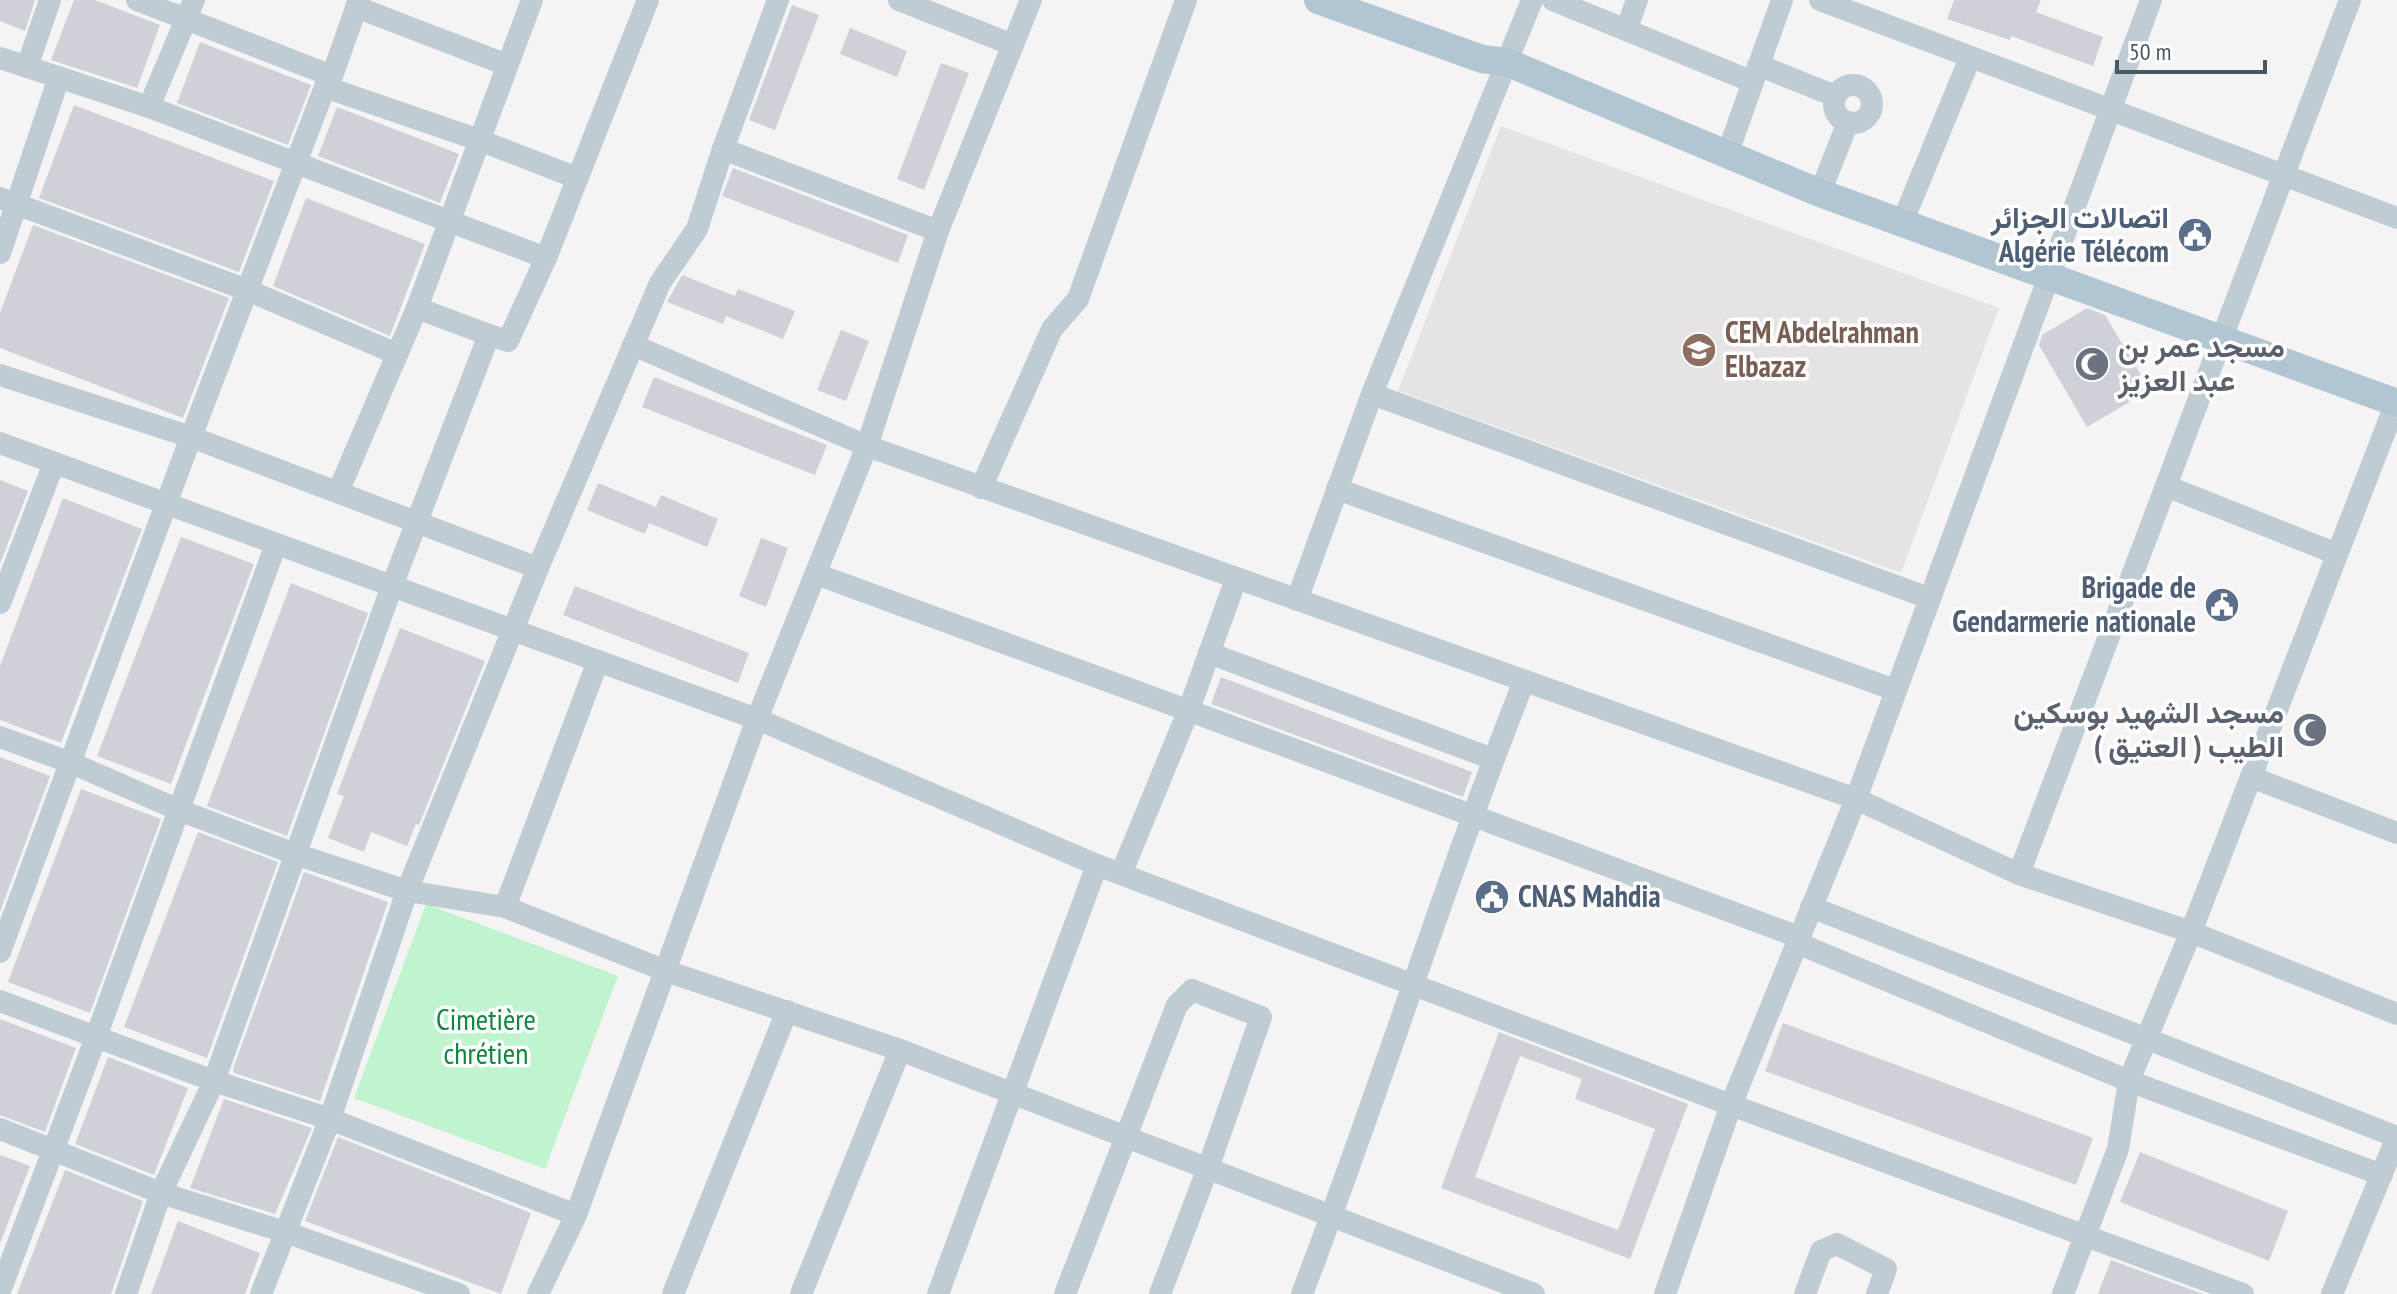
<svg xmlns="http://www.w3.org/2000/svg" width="2397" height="1294" viewBox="0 0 2397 1294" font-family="'PT Sans Narrow',Vazirmatn,sans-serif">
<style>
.education{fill:#e6e3e5}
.green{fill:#bff4ce}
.building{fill:#ced2d8;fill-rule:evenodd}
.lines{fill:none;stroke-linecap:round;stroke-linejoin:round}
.minor{stroke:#c0ccd3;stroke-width:22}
.major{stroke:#b1c5d3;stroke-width:28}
.labels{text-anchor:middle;stroke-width:7;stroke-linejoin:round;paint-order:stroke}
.service-label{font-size:30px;font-weight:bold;fill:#4e5e75;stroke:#fff;text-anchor:end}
.education-label{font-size:30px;font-weight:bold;fill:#785e54;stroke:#fff;text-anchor:start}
.worship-label{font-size:30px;font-weight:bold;fill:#5b616d;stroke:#fff;text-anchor:start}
.park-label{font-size:30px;fill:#0f8740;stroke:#fff}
</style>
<rect width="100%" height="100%" fill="#f5f3f3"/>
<path class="education" d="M1501 126 1999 308 1901 573 1398 391Z"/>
<path class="green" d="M426 904 618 976 545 1169 354 1098Z"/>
<g class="building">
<path d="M0 0H35L25 31 0 21Z"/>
<path d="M74 0H95L160 25 137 88 51 60Z"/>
<path d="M1954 0H2041L2036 12 2103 37 2093 66 2011 36 2010 40 1947 19Z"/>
<path d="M792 5 819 15 775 130 749 120Z"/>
<path d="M850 28 907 51 897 77 840 54Z"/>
<path d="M200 42 311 85 288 145 177 103Z"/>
<path d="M941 63 969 73 924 190 897 179Z"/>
<path d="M74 105 274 181 239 272 39 198Z"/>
<path d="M337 107 459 154 440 203 318 156Z"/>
<path d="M733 168 908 235 898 263 722 196Z"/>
<path d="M306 198 425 244 390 336 273 286Z"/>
<path d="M33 225 229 298 183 418 0 348V313Z"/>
<path d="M682 275 735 296 738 289 795 311 783 339 726 316 723 324 667 302Z"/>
<path d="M2087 308 2105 315 2150 390 2087 427 2039 345 2042 335Z"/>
<path d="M841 330 869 341 846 401 817 390Z"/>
<path d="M654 377 827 445 815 475 642 407Z"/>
<path d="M0 480 28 491 0 564Z"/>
<path d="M598 483 656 507 661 495 718 519 707 547 649 523 645 534 587 510Z"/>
<path d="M63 498 142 529 61 743 0 720V666Z"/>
<path d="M181 537 254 564 171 784 97 756Z"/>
<path d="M761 538 788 548 766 607 739 596Z"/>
<path d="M291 583 368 613 287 836 207 806Z"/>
<path d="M575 586 749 653 738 683 563 615Z"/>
<path d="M400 628 485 661 419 825 416 824 407 846 371 832 364 852 328 838 344 796 337 794Z"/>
<path d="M1221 677 1472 772 1463 797 1211 704Z"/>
<path d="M0 757 50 776 0 912Z"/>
<path d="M81 789 161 819 90 1013 8 982Z"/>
<path d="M198 832 278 862 207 1058 124 1027Z"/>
<path d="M304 872 388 902 320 1101 234 1073 233 1069Z"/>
<path d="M0 1019 76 1048 45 1132 0 1115Z"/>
<path d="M1783 1023 2093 1138 2076 1185 1765 1071Z"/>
<path d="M1499 1032 1688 1104 1630 1259 1441 1188ZM1520 1056 1582 1079 1575 1099 1655 1129 1618 1230 1475 1177Z"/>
<path d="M108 1057 188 1088 154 1175 75 1144Z"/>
<path d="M224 1099 312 1128 275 1214 190 1188Z"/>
<path d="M338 1137 531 1213 501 1294 305 1221Z"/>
<path d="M2140 1152 2288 1211 2269 1261 2120 1202Z"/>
<path d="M0 1155 30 1166 1 1241H0Z"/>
<path d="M65 1170 143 1201 111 1294H17Z"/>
<path d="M178 1221 260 1253 245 1294H151Z"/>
<path d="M2111 1260 2203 1294H2098Z"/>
</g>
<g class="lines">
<g class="minor">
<path d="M137 0 332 76"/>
<path d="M899 0 1013 45"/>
<path d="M1553 0 1753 82"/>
<path d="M1820 0 2397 218"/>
<path d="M356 7 507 65"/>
<path d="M1627 28 1637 0"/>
<path d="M0 58 149 107 546 258"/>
<path d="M1758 65 1835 96"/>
<path d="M27 67 50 0"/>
<circle cx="1853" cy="104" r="19"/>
<path d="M325 87 479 140 577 178"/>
<path d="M149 107 194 0"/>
<path d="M723 149 938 231"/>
<path d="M1727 155 1782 0"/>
<path d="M1820 193 1848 122"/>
<path d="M0 198 247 290 397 354"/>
<path d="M1902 223 1970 58"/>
<path d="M0 253 59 77"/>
<path d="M489 335 508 341 546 258 648 0"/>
<path d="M633 345 867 446 1856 799 2019 874 2191 932 2397 1014"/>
<path d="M0 375 191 437 538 568"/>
<path d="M1372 394 1929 598"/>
<path d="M0 443 757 719 1097 865 1731 1105 2243 1294"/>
<path d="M2166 486 2337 554"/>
<path d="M981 488 1052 329 1078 299 1186 0"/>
<path d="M1337 489 1895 690"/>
<path d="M338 492 417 308 532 0"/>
<path d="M816 574C1144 695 1472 813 1799 937"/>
<path d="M1297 600 1372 394 1532 0"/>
<path d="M0 603 54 463"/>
<path d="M1209 653 1493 759"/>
<path d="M0 737 69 762 179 810 295 854 407 891 505 907 666 971 900 1050 1534 1294"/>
<path d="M2251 777 2397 833"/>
<path d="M1121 874 1188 712 1236 579"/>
<path d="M2019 874 2350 0"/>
<path d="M505 907 598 661"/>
<path d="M1811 907 2397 1137"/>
<path d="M1797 943 2129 1081 2382 1175"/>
<path d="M0 952 191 437 325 87 332 76 359 0"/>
<path d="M0 1001 214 1081 330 1119 576 1215"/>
<path d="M0 1129 161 1193 285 1232 459 1294"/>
<path d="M0 1291 96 1037 276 544"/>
<path d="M126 1294 161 1193 214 1081 392 586 489 335 417 308"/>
<path d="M261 1294 330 1119 407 891 538 568 660 283 697 229 723 149 778 0"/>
<path d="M538 1294 576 1215 757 719 867 446 938 231 1031 0"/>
<path d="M673 1294 787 1011"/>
<path d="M801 1294 900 1050"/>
<path d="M938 1294 1097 865"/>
<path d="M1065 1294 1177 1005 1192 990 1261 1017 1208 1168 1160 1294"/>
<path d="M1302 1294C1380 1091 1444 883 1524 681"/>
<path d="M1665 1294 1731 1105 1856 799 2151 0"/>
<path d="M1805 1294 1821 1251 1837 1244 1886 1269 1877 1294"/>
<path d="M2063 1294 2118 1149 2129 1081 2191 932 2397 400"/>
<path d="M2332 1294 2397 1137"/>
</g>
<path class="major" d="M1318 0 1482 59 1506 62 1820 193 2397 403"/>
</g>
<defs>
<g id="civic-disc" transform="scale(1.8)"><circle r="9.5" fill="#5c6f8a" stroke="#fff"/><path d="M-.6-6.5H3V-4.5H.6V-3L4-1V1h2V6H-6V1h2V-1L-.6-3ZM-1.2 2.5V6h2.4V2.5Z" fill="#fff"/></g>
<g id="school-disc" transform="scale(1.8)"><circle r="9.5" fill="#8d6e63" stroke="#fff"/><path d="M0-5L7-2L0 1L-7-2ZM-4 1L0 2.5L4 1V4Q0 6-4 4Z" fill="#fff"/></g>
<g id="mosque-disc" transform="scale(1.8)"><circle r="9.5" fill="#6b7280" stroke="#fff"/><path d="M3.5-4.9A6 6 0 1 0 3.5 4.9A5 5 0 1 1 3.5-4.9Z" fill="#fff"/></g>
</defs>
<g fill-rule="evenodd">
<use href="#civic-disc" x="2195" y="235"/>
<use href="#school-disc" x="1699" y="350"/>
<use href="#mosque-disc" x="2092" y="364"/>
<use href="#civic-disc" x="2222" y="605"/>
<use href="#mosque-disc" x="2310" y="730"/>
<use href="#civic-disc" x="1492" y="897"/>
</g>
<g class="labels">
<g class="service-label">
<text x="2169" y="228">اتصالات الجزائر<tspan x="2169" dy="34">Algérie Télécom</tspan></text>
<text x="2196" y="598">Brigade de<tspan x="2196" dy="34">Gendarmerie nationale</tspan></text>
<text x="1518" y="907" text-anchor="start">CNAS Mahdia</text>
</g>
<g class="education-label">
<text x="1725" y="343">CEM Abdelrahman<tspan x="1725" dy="34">Elbazaz</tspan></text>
</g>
<g class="worship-label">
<text x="2118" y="357">مسجد عمر بن<tspan x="2118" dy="34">عبد العزيز</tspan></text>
<text x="2284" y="723" text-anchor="end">مسجد الشهيد بوسكين<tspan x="2284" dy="34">الطيب ( العتيق )</tspan></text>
</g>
<g class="park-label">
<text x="486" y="1030">Cimetière<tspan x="486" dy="34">chrétien</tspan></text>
</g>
</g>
<path d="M2117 60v12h148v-12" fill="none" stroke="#485862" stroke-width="4"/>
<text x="2129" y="60" font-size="24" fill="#485862" stroke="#ffffff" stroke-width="6" paint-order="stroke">50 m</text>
</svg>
